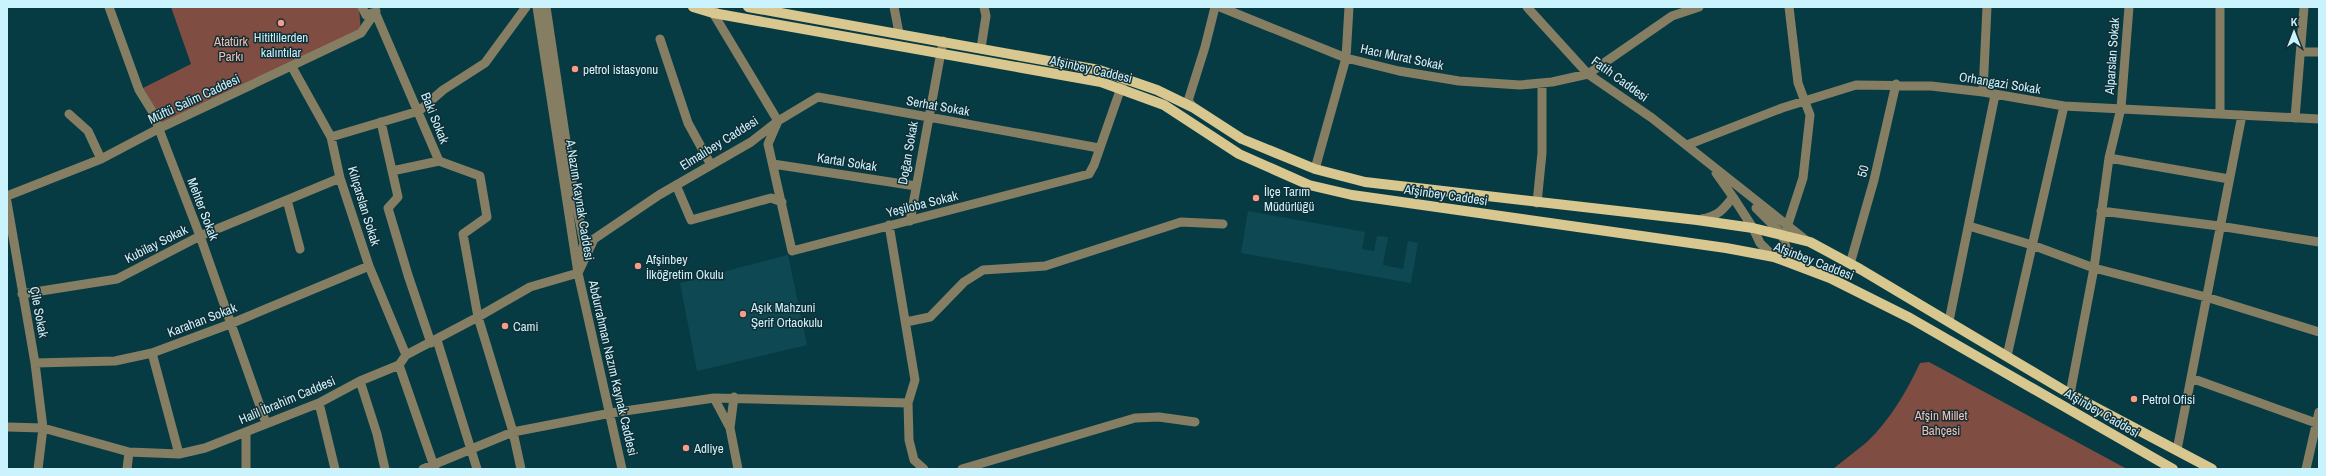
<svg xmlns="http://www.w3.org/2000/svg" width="2326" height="476" font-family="'Archivo Narrow',sans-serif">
  <rect width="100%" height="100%" fill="#073b44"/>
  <path fill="#0e4853" d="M1248,211L1365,232L1362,249L1374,251L1377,236L1388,237L1383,265L1403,269L1408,241L1418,243L1411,283L1241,253Z
    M788,255L807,345L697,371L680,283Z"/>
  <path fill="#7f4d41" d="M171,7H359L361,33L158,129L139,90L191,64Z
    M1929,362L2127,469H1833C1844,460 1856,451 1867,442C1890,420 1907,391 1920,363Z"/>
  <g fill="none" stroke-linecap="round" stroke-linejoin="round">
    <path stroke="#867e63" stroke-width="9" d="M109,7L139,90L152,111L200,236L266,423
      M362,7L366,15L375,12L439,161L480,176L487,217L463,234L478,317L513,432L521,469
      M537,7L578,273L622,469
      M546,7L573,188L584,243L581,257
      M894,7L899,33
      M1220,7L1346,58L1399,71L1459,81L1520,85L1552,82L1588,74L1672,16L1699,7
      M1527,7L1588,74L1652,118L1807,241
      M660,39L688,123L711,165
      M981,48L986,16L984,7
      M2302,52H2319
      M292,67L331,137L340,178L369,266L406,355
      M1983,92L1987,7
      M1194,108L1188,101L1205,47L1215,7
      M2220,113V7
      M69,114L88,131L101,159
      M2295,118L2304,7
      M381,122L398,197L388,208L408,275L431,343
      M331,137L419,111L443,90L485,63L526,7
      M1687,145L1782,108L1856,85L1931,86L1983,92L2064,106L2319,119
      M1099,148L818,97L778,121L768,144L792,251L1089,174L1094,165L1123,82
      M2109,158L2229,179
      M773,164L916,186
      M1315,169L1346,58L1349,7
      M392,171L439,161
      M676,185L691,220L771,198L782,202
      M7,196L101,159L158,129L361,33L376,11
      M1733,197L1753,228L1760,243L1774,257L1788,253L1782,234L1756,208
      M287,200L300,249
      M7,202L35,363L43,428L38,469
      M1537,203L1542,153V83
      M2101,211L2219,226L2319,242
      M1702,219C1718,216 1723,210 1733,197L1716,173
      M910,221L943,41
      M889,225L915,380L908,403L909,440L914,460L924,469
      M1969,226L2032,245L2094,268L2206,297L2319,332
      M1787,227L1803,178L1810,115L1798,83L1789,7
      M1850,264L1874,180L1896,84
      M578,273L594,239L659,195L751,142L778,121L713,13L714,7
      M22,294L117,279L200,236L340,178
      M1949,321L1995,95
      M906,322L930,317L964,282L983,270L1045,266L1181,222L1223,224
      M437,340L477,469
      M152,353L179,454
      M2007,356L2064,106
      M35,363L115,361L152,353L230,324L369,266
      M399,365L435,469
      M2191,378L2316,423
      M360,381L377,434L385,469
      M2070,394L2094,268L2109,158L2121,108L2129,7
      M714,398L730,428L738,469
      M319,403L335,469
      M7,427L43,428L129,452L179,454L205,448L319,403L360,381L399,365L406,355L478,317L530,287L578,273
      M730,428L734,397
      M2177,450L2242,115
      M127,469L129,452
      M246,469V432
      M423,469L513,432L611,413L714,398L908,403
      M962,469L1135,418L1159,417L1195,422
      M2306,469L2319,412"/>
    <path stroke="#d8c78f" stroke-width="10" d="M693,7L713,13L1101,82L1164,105L1239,154L1309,185L1352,195L1726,248L1774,257L1830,278L1910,318L2173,469
      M748,7L1099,70L1157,90L1194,108L1242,139L1315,169L1365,182L1697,220L1753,228L1810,242L1860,269L2070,394L2212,469"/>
  </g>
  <g fill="#f49e8a" stroke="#122e34" stroke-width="1.5">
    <circle cx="281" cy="23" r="4"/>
    <circle cx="575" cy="69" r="4"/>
    <circle cx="1256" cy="198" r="4"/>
    <circle cx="638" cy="266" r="4"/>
    <circle cx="743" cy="314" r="4"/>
    <circle cx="505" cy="326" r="4"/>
    <circle cx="2134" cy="399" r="4"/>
    <circle cx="686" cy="448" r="4"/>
  </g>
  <g text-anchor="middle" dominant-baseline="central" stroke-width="3" stroke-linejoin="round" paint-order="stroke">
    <g font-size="13" fill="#caf3fd" stroke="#122e34" text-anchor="start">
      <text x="281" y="37" text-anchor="middle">Hititlilerden<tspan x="281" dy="15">kalıntılar</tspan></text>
      <text x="583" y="69">petrol istasyonu</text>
      <text x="1264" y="191">İlçe Tarım<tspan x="1264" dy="15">Müdürlüğü</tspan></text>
      <text x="646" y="259">Afşinbey<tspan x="646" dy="15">İlköğretim Okulu</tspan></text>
      <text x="751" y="307">Aşık Mahzuni<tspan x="751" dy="15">Şerif Ortaokulu</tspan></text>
      <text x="513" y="326">Cami</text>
      <text x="2142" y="399">Petrol Ofisi</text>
      <text x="694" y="448">Adliye</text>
    </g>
    <g font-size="13" fill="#f5beb1" stroke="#122e34">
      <text x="231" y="41">Atatürk<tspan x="231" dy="15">Parkı</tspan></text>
      <text x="1941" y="415">Afşin Millet<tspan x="1941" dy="15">Bahçesi</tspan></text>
    </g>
    <g font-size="13" fill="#caf3fd" stroke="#122e34">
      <text transform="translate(2112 56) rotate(-86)">Alparslan Sokak</text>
      <text transform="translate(1402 57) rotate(12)">Hacı Murat Sokak</text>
      <text transform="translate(1091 69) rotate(13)">Afşinbey Caddesi</text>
      <text transform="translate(1620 79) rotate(36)">Fatih Caddesi</text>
      <text transform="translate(2000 83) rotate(9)">Orhangazi Sokak</text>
      <text transform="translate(194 99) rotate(-25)">Müftü Salim Caddesi</text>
      <text transform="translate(938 106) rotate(10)">Serhat Sokak</text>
      <text transform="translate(435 118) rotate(68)">Baki Sokak</text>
      <text transform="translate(719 143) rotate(-32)">Elmalıbey Caddesi</text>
      <text transform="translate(908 153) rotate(-80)">Doğan Sokak</text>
      <text transform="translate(847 162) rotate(9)">Kartal Sokak</text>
      <text transform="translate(1863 171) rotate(-75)">50</text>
      <text transform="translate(1446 195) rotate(8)">Afşinbey Caddesi</text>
      <text transform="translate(580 200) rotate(81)">A.Nazım Kaynak Caddesi</text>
      <text transform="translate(922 204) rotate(-14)">Yeşiloba Sokak</text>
      <text transform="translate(364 206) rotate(73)">Kılıçarslan Sokak</text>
      <text transform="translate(203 209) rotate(69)">Mehter Sokak</text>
      <text transform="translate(156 244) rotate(-27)">Kubilay Sokak</text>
      <text transform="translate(1814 261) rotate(21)">Afşinbey Caddesi</text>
      <text transform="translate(39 312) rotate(79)">Çile Sokak</text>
      <text transform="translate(202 320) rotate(-21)">Karahan Sokak</text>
      <text transform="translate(613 368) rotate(77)">Abdurrahman Nazım Kaynak Caddesi</text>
      <text transform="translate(287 400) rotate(-23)">Halil İbrahim Caddesi</text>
      <text transform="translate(2102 413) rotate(30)">Afşinbey Caddesi</text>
    </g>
  </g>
  <rect width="2326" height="476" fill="none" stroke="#caf3fd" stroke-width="16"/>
  <g transform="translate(2294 32)" stroke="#122e34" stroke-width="3" paint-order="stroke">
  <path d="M0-3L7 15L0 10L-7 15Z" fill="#caf3fd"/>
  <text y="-6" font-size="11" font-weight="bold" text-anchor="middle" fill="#caf3fd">K</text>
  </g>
</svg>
